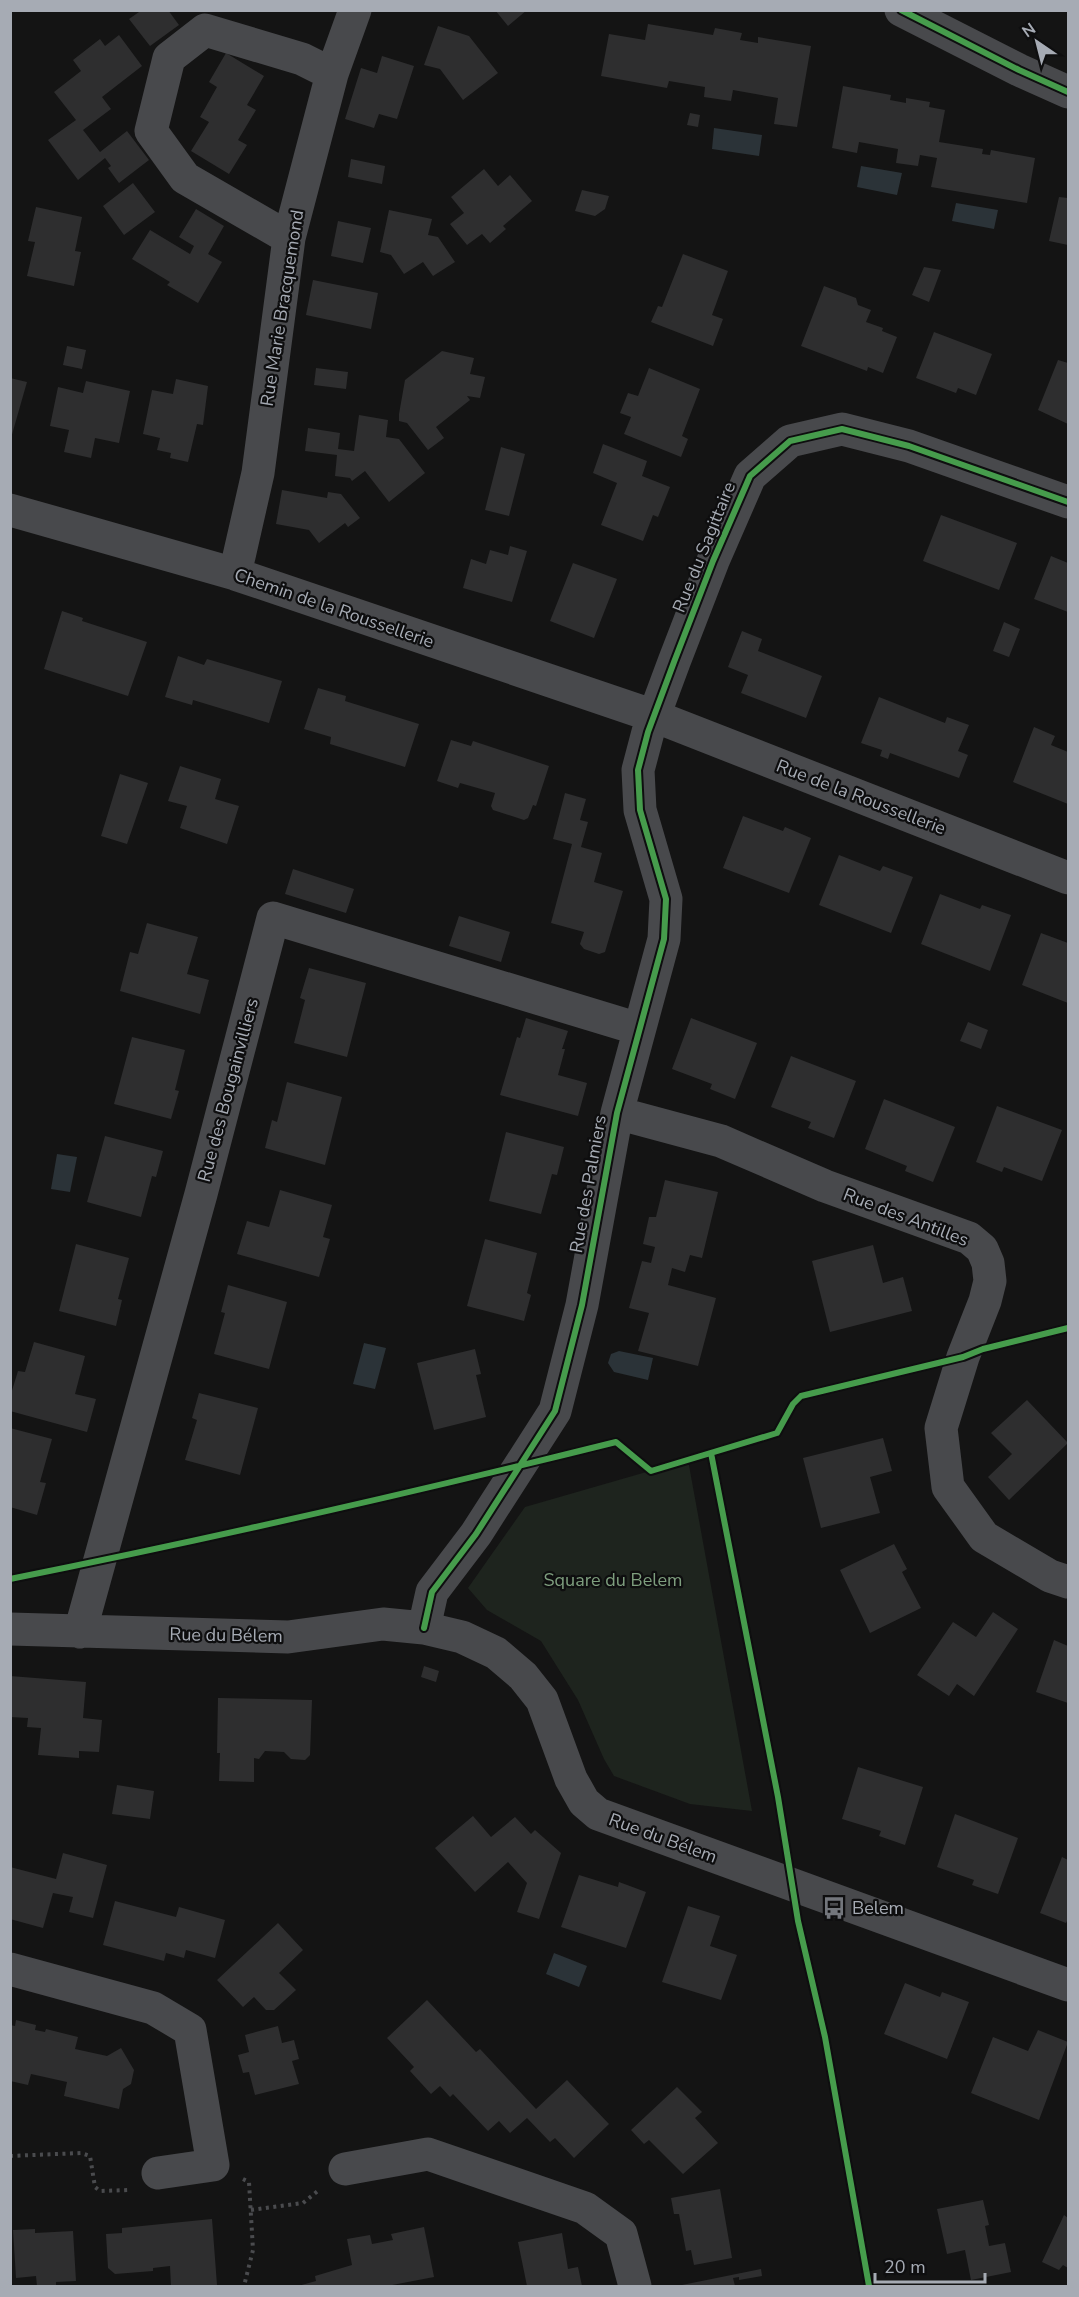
<svg xmlns="http://www.w3.org/2000/svg" width="1079" height="2297" font-family="'Nunito Sans',sans-serif">
  <rect width="100%" height="100%" fill="#141414"/>
  <path fill="#1e241e" d="M688,1460L752,1811L690,1804L614,1776L604,1759L578,1700L541,1641L487,1610L468,1588L525,1507Z"/>
  <path fill="#2b3338" d="M714,128L762,135L759,156L712,149Z
    M861,166L902,173L897,195L857,187Z
    M956,203L998,210L994,229L952,221Z
    M57,1154L77,1157L70,1192L51,1189Z
    M364,1343L386,1348L375,1389L353,1384Z
    M619,1351L653,1358L648,1380L614,1372L608,1363L611,1354Z
    M554,1953L587,1966L579,1987L546,1974Z"/>
  <path fill="#2e2e2f" d="M137,10H168L179,25L150,46L129,19L139,12Z
    M495,10H527L508,26Z
    M648,24L713,35L715,28L742,33L740,40L758,43V37L811,46L797,127L774,124L778,98L733,90L731,101L704,97L705,87L669,81L667,88L601,76L609,34L645,40Z
    M438,26L469,36L498,73L463,100L440,69L424,65Z
    M119,35L142,66L102,97L111,109L83,130L100,152L127,131L149,160L119,183L108,168L111,166L105,158L78,180L48,140L76,120L54,92L81,71L73,60L100,39L105,46Z
    M226,53L264,76L247,105L256,110L238,140L247,145L229,174L191,151L209,122L200,117L217,87L209,82Z
    M382,56L414,66L397,119L379,114L374,128L345,119L361,68L377,73Z
    M843,86L891,95L890,100L906,103V98L930,102L929,107L945,110L939,142L983,149L982,154L990,155L991,150L1035,158L1027,203L931,187L937,158L920,155L918,166L896,163L898,149L859,142L857,153L832,148Z
    M690,113L700,115L698,127L687,125Z
    M351,159L385,166L382,184L348,177Z
    M484,169L498,186L510,175L532,201L503,226L506,229L490,243L482,234L467,245L450,224L464,213L451,197Z
    M133,183L155,212L124,235L103,206Z
    M582,190L609,196L605,209L595,216L575,211Z
    M1059,197L1068,198V245L1049,241Z
    M36,207L82,217L75,251L81,252L74,286L27,276L35,242L28,241Z
    M196,209L224,226L208,254L222,262L198,303L167,285L170,282L132,259L150,230L190,254L194,246L179,237Z
    M389,210L432,219L428,235L438,237L455,262L433,276L423,262L404,274L391,255L380,252Z
    M338,221L371,228L363,263L331,256Z
    M683,254L728,271L712,315L723,319L713,346L651,322L658,306L662,307Z
    M924,267L941,270L929,302L912,295Z
    M313,280L378,293L371,329L306,315Z
    M824,286L856,298L858,305L871,310L866,322L883,328L882,331L897,337L883,373L868,367L867,371L801,346Z
    M934,332L992,354L976,395L958,388L956,393L916,378Z
    M67,346L86,350L82,369L63,365Z
    M442,351L474,358L470,374L485,377L480,398L467,396L470,400L436,427L444,438L428,450L407,423L399,421V414L405,380Z
    M1058,360L1068,363V424L1038,410Z
    M316,368L348,372L346,389L314,385Z
    M649,368L700,389L682,436L688,439L681,457L624,434L631,417L620,413L628,393L638,396Z
    M10,378L27,382L11,438H10Z
    M176,379L208,386L203,425L197,424L188,462L170,458L171,453L157,450L160,438L143,434L152,390L173,394Z
    M86,381L130,391L119,443L95,438L91,458L64,452L69,430L50,426L58,387L83,393Z
    M359,415L388,420L386,437L399,439L425,473L389,502L365,471L352,481L350,478L335,476L337,455L305,451L308,428L340,433L338,449L354,451Z
    M603,444L647,461L642,476L670,487L658,517L653,515L643,541L601,525L617,483L593,473Z
    M501,447L525,454L509,516L485,510Z
    M282,490L327,498L328,492L341,494L360,518L348,527L345,523L319,543L309,530L276,524Z
    M941,515L1017,543L999,590L923,561Z
    M510,546L527,551L512,602L463,588L471,559L486,564L490,550L508,555Z
    M1051,556L1068,563V612L1034,599Z
    M573,563L617,579L594,638L550,621Z
    M62,611L83,618L82,621L147,642L128,696L44,669Z
    M1004,622L1020,629L1009,657L993,651Z
    M742,631L762,639L758,651L822,676L806,718L741,693L748,675L728,667Z
    M178,656L204,665L207,659L282,681L269,723L193,700L192,705L165,697Z
    M318,688L346,696L345,701L419,724L405,767L330,744L331,737L304,729Z
    M879,697L945,723L947,717L969,725L958,751L968,755L959,778L890,753L888,759L880,756L882,750L861,743Z
    M1034,727L1055,736L1051,745L1068,752V804L1013,782Z
    M451,740L471,746L473,741L549,766L536,806L533,805L528,818L524,820L493,810L491,806L495,793L460,783L458,788L437,781Z
    M180,766L221,779L215,799L239,806L227,844L180,828L187,806L168,801Z
    M120,774L148,783L127,844L101,836Z
    M565,793L586,799L580,820L588,822L581,847L602,853L594,882L623,891L605,952L599,954L584,949L580,944L584,932L551,923L572,844L553,839Z
    M743,816L783,831L785,827L811,838L789,893L723,868Z
    M839,855L880,871L883,866L913,877L891,933L819,905Z
    M293,869L354,889L346,913L285,894Z
    M940,894L980,909L982,905L1011,915L990,971L921,944Z
    M459,916L510,932L501,962L449,946Z
    M147,923L198,937L187,974L209,980L200,1014L120,991L130,952L138,954Z
    M1041,933L1068,943V1003L1022,985Z
    M309,968L366,983L347,1057L294,1043L305,1000L300,998Z
    M526,1018L568,1031L562,1049H565L558,1075L587,1083L578,1116L500,1095L517,1037L520,1038Z
    M691,1018L757,1043L735,1099L710,1089L712,1084L672,1069Z
    M968,1022L988,1030L981,1049L960,1041Z
    M132,1037L185,1050L175,1090L179,1091L171,1119L114,1104Z
    M791,1056L856,1081L834,1138L808,1128L811,1122L771,1107Z
    M287,1082L342,1097L325,1165L265,1148L272,1120L277,1122Z
    M884,1099L955,1127L933,1182L905,1171L907,1166L865,1149Z
    M997,1106L1062,1130L1042,1181L1004,1167L1002,1172L976,1162Z
    M506,1132L564,1147L557,1175L552,1174L541,1214L489,1201Z
    M105,1136L163,1151L156,1177L152,1176L141,1217L87,1202Z
    M665,1180L718,1192L702,1258L690,1255L685,1272L672,1268L668,1285L716,1298L698,1366L638,1351L649,1313L629,1308L642,1261L651,1263L655,1247L643,1244L649,1217H656Z
    M280,1190L332,1205L323,1237L330,1239L319,1277L237,1254L247,1221L269,1227Z
    M485,1239L537,1253L527,1293L531,1295L524,1321L467,1306Z
    M76,1244L129,1258L118,1299L122,1300L116,1326L59,1311Z
    M873,1245L883,1283L903,1277L912,1311L830,1332L812,1261Z
    M228,1285L287,1302L269,1369L214,1354L225,1313L221,1312Z
    M34,1342L85,1356L75,1394L96,1399L87,1432L10,1411V1397L18,1371L25,1372Z
    M475,1349L481,1374L476,1375L486,1417L434,1430L417,1363Z
    M199,1393L258,1408L240,1475L185,1460L197,1420L192,1418Z
    M1027,1400L1068,1443L1009,1500L988,1477L1012,1454L991,1433Z
    M10,1428L52,1439L40,1482L46,1483L37,1515L10,1507Z
    M883,1438L892,1471L870,1477L880,1513L821,1528L803,1458Z
    M894,1544L907,1569L902,1572L921,1608L870,1633L840,1570Z
    M993,1612L1018,1629L974,1696L957,1684L949,1696L917,1675L953,1622L976,1637Z
    M1054,1640L1068,1646V1703L1036,1692Z
    M424,1666L439,1671L436,1682L421,1677Z
    M10,1676L86,1682L83,1718L102,1720L99,1752L79,1751V1758L38,1755L41,1728L27,1727L28,1718L10,1717Z
    M218,1698L312,1700L310,1755L305,1760L291,1759L284,1752L265,1751L259,1759L254,1758V1782L219,1781L220,1753H217Z
    M858,1767L923,1787L905,1845L879,1836L881,1831L842,1819Z
    M117,1785L154,1791L150,1819L112,1814Z
    M955,1814L1018,1838L998,1894L972,1885L974,1880L937,1867Z
    M473,1816L491,1837L515,1817L531,1834L535,1830L561,1853L539,1919L517,1912L527,1883L508,1862L475,1892L435,1848Z
    M63,1853L107,1865L93,1918L69,1912L73,1897L53,1893L43,1928L10,1919V1867L56,1879Z
    M1062,1857L1068,1860V1919L1066,1923L1040,1913Z
    M579,1875L618,1887L619,1882L646,1892L626,1948L561,1927Z
    M115,1901L176,1917L179,1907L225,1920L215,1958L186,1950L184,1958L166,1953L164,1961L103,1945Z
    M688,1906L720,1916L710,1946L737,1955L721,2000L662,1982Z
    M278,1923L303,1950L279,1973L296,1990L274,2010H266L254,1997L243,2007L217,1980Z
    M905,1983L940,1997L942,1992L969,2002L947,2059L884,2034Z
    M427,2000L476,2052L480,2049L536,2109L567,2080L609,2124L574,2158L555,2138L550,2142L527,2118L510,2133L499,2121L488,2131L453,2094L450,2097L440,2086L431,2094L410,2071L414,2067L387,2038Z
    M16,2020L36,2025L35,2030L45,2032L46,2029L78,2037L75,2049L107,2056L121,2048L134,2070L131,2084L123,2089L119,2109L64,2096L67,2082L31,2074L28,2085L10,2081V2025L15,2026Z
    M278,2026L282,2043L294,2040L299,2059L292,2061L299,2084L255,2095L249,2072L243,2073L238,2055L249,2052L245,2035Z
    M1038,2030L1068,2042L1039,2120L971,2093L993,2037L1028,2051Z
    M677,2087L702,2112L695,2118L718,2143L683,2174L649,2140L644,2144L631,2130Z
    M720,2189L732,2258L694,2265L691,2250L686,2251L679,2214H674L671,2198Z
    M983,2200L989,2225L985,2226L989,2246L1005,2243L1011,2272L971,2280L965,2250L947,2254L937,2209Z
    M1064,2215L1068,2218V2268L1063,2265L1059,2270L1042,2262Z
    M212,2219L217,2285L171,2286L170,2266L153,2268V2271L115,2274L108,2268L106,2234L122,2233V2228Z
    M424,2227L434,2277L387,2286H298L316,2281L315,2276L352,2265L347,2239L370,2235L372,2244L393,2240L391,2234Z
    M35,2229V2233L73,2231L76,2281L56,2282V2286H37L36,2276L16,2278L13,2230Z
    M562,2233L568,2269L578,2267L582,2286H527L518,2242Z
    M761,2269L762,2276L739,2280V2277L733,2278L735,2286H677Z"/>
  <g fill="none" stroke-linecap="round" stroke-linejoin="round">
    <path stroke="#4a4b4e" stroke-width="4" stroke-dasharray="3 4.5" stroke-linecap="butt" d="M10,2156L81,2153L90,2156L95,2187L100,2191L128,2190
      M243,2179L249,2182L253,2250L244,2286
      M251,2210L303,2203L319,2190"/>
    <path stroke="#48494c" stroke-width="33" d="M901,10L1019,70L1068,92
      M289,238L185,178L151,131L169,58L205,30L302,59L332,74
      M10,510L235,574L654,716L1068,878
      M235,574L258,473L289,238L332,74L355,10
      M617,1113L721,1141L825,1186L969,1238L982,1249L988,1263L990,1281L985,1301L963,1357L941,1428L948,1487L984,1537L1050,1576L1068,1582
      M424,1628L432,1592L476,1534L555,1411L582,1305L617,1113L664,939L666,899L640,810L638,770L648,732L674,662L713,561L750,476L790,441L842,429L909,446L1068,502
      M10,1629L288,1637L383,1624L424,1628L462,1637L496,1653L523,1676L542,1700L571,1779L584,1802L598,1814L1068,1985
      M80,1632L201,1194L273,918L639,1029
      M10,1969L153,2008L190,2030L213,2165L158,2173
      M345,2169L428,2154L585,2208L621,2234L635,2286"/>
    <g stroke="#0e0e0f" stroke-width="10">
      <path id="cycleway" d="M901,10L1019,70L1068,92
        M711,1453L778,1797L798,1921L825,2037L869,2286
        M10,1579C214,1538 415,1492 616,1442L651,1471L777,1433L793,1404L801,1396L963,1357L983,1349L1068,1328
        M424,1628L432,1592L476,1534L555,1411L582,1305L617,1113L664,939L666,899L640,810L638,770L648,732L674,662L713,561L750,476L790,441L842,429L909,446L1068,502"/>
    </g>
    <use href="#cycleway" stroke="#469c4c" stroke-width="6"/>
  </g>
  <defs>
    <g id="bus-bare" transform="scale(1.8)"><path d="M-5-6H5V4H4V6H2V4H-2V6H-4V4H-5ZM-3.5-4V0h7V-4ZM-3.5 1.2v1.5H-2V1.2ZM2 1.2v1.5H3.5V1.2Z" fill="#73767c" stroke="#0e0e0f" stroke-width="2.5" paint-order="stroke"/></g>
  </defs>
  <g fill-rule="evenodd">
    <use href="#bus-bare" x="834" y="1908"/>
  </g>
  <g text-anchor="middle" dominant-baseline="central" stroke-width="4.5" stroke-linejoin="round" paint-order="stroke">
    <g font-size="18" fill="#a6abb4" stroke="#0e0e0f">
      <text transform="translate(282 308) rotate(-81)">Rue Marie Bracquemond</text>
      <text transform="translate(704 547) rotate(-68)">Rue du Sagittaire</text>
      <text transform="translate(334 608) rotate(19)">Chemin de la Roussellerie</text>
      <text transform="translate(861 797) rotate(21)">Rue de la Roussellerie</text>
      <text transform="translate(228 1090) rotate(-75)">Rue des Bougainvilliers</text>
      <text transform="translate(588 1184) rotate(-80)">Rue des Palmiers</text>
      <text transform="translate(906 1217) rotate(21)">Rue des Antilles</text>
      <text transform="translate(226 1635) rotate(1)">Rue du Bélem</text>
      <text transform="translate(663 1838) rotate(20)">Rue du Bélem</text>
    </g>
    <g font-size="18" fill="#7e9e7e" stroke="#0e0e0f">
      <text x="613" y="1580">Square du Belem</text>
    </g>
    <g font-size="18" fill="#a6abb4" stroke="#0e0e0f" text-anchor="start">
      <text x="852" y="1908">Belem</text>
    </g>
  </g>
  <rect width="1079" height="2297" fill="none" stroke="#a6abb4" stroke-width="24"/>
  <g transform="translate(1037 42) rotate(325)" stroke="#0e0e0f" stroke-width="4.5" paint-order="stroke">
  <path d="M0-4.5L10 22L0 15L-10 22Z" fill="#a6abb4"/>
  <text y="-9" font-size="16" font-weight="bold" text-anchor="middle" fill="#a6abb4">N</text>
  </g>
  <path d="M875 2273v9h110v-9" fill="none" stroke="#a6abb4" stroke-width="3"/>
  <text x="884" y="2273" font-size="18" fill="#a6abb4" stroke="#0e0e0f" stroke-width="4.5" paint-order="stroke">20 m</text>
</svg>
